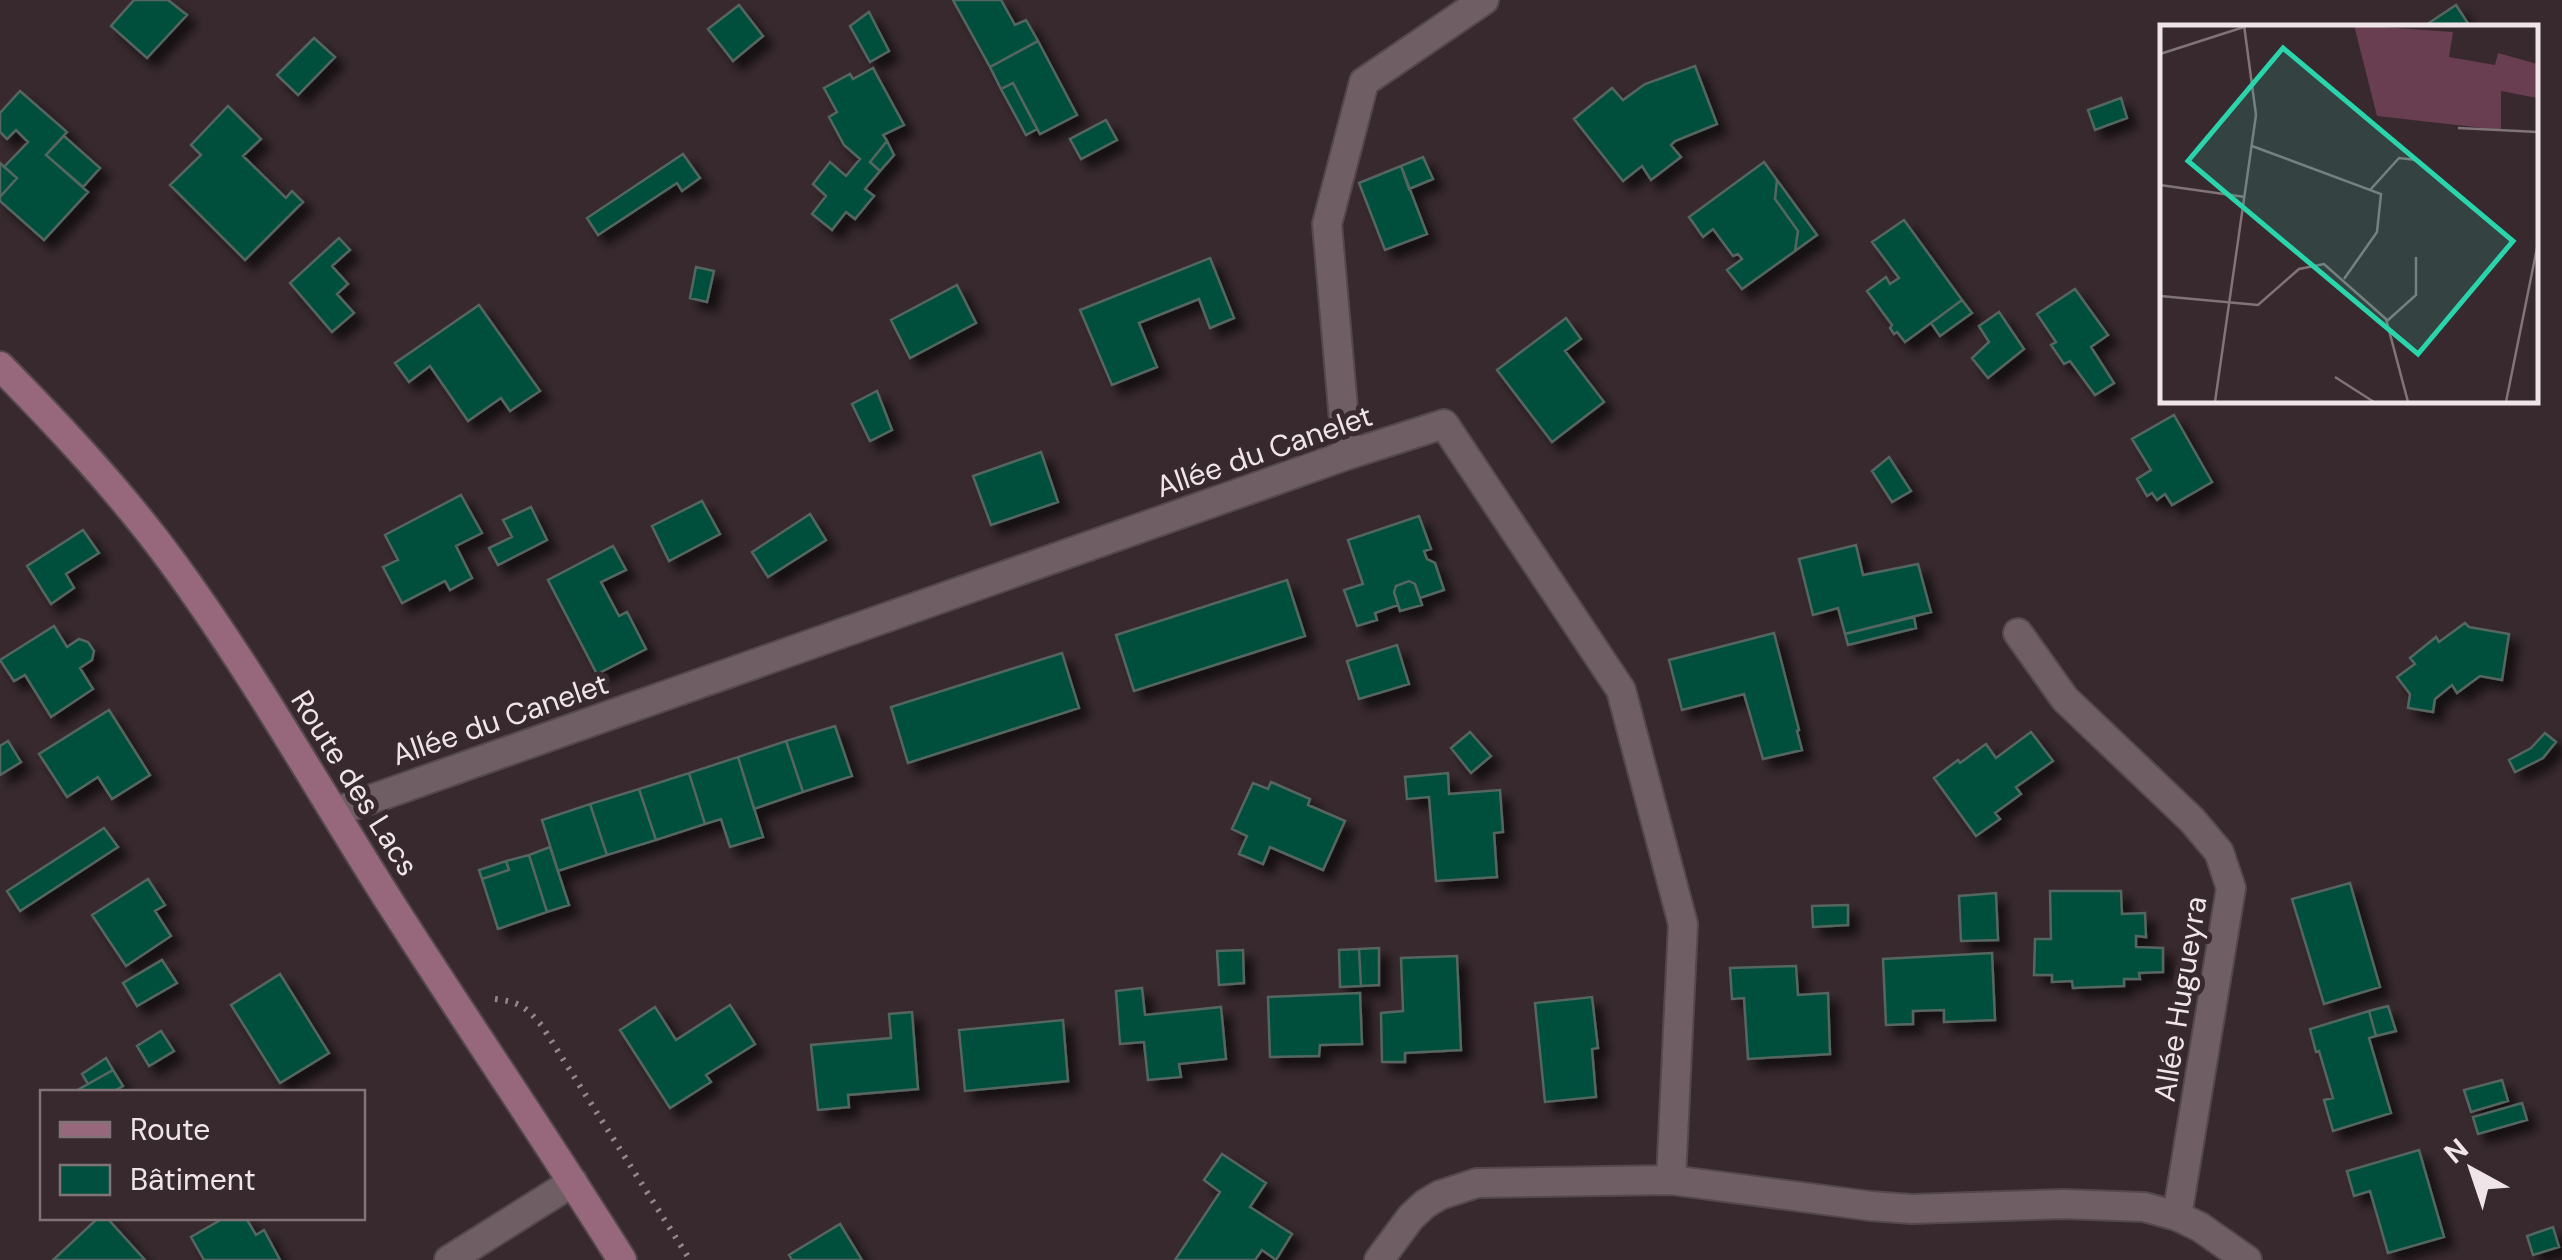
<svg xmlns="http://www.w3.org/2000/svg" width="2562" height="1260" font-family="'DM Sans',sans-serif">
  <defs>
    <filter id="shadow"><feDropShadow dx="9" dy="9" stdDeviation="5" flood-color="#0009"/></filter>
  </defs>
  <rect width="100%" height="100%" fill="#37292e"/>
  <path fill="#014f3e" stroke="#556660" stroke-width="2.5" filter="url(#shadow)" d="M134,0H168L187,15L147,58L111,26Z
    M953,0H1001L1015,25L1026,20L1038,41L990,67Z
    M739,5L763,36L733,61L708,29Z
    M2456,5L2471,28H2424L2423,27Z
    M869,12L889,51L870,62L850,26Z
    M314,38L335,57L298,95L277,75Z
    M1038,41L1077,115L1040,134L1013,83L1001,89L990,67Z
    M1695,66L1717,124L1675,141L1671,145L1681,157L1651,180L1642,166L1623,181L1574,119L1612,88L1623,100L1645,84Z
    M873,68L904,125L883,135L887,141L870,162L880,171L865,189L874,196L855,219L846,212L832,230L812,214L826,196L813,184L830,162L846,176L860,159L844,145L829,117L837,112L824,88L850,74L853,79Z
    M1013,83L1037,129L1026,135L1001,89Z
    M20,91L67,132L46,155L88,192L44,240L0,201V197L17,178L4,167L28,142L16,130L7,139L0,132V113Z
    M2121,98L2127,118L2095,130L2088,110Z
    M228,106L261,139L243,156L286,198L292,191L303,202L245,260L170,185L201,155L191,145Z
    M1106,120L1117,140L1081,159L1070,139Z
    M64,136L100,168L83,187L46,155Z
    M887,141L894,155L880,171L870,162Z
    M683,154L700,178L682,191L677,183L598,235L587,218Z
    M1423,157L1433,179L1409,189L1401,166Z
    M1764,162L1777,180L1775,199L1798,231L1795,251L1742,289L1727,270L1742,259L1738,254L1733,256L1713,229L1703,237L1689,217Z
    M0,163L17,178L0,197Z
    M1401,166L1427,234L1385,250L1359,183Z
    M1777,180L1817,235L1795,251L1798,231L1775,199Z
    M1904,220L1962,300L1905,342L1897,332L1894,334L1890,328L1892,325L1867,291L1886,277L1890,284L1899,278L1872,242Z
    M339,238L350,250L332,266L348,284L337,294L354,313L332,332L290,283Z
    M1210,258L1234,318L1210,328L1199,299L1139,323L1157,367L1112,385L1080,310Z
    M696,267L714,271L707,302L690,298Z
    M957,285L976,323L910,358L891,320Z
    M2075,289L2108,335L2091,347L2114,383L2095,395L2070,361L2064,364L2051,345L2056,342L2037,314Z
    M1962,300L1972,313L1940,336L1931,323Z
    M479,305L540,391L510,411L501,398L468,421L430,366L409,382L395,363Z
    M1999,312L2024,349L1988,378L1972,358L1989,342L1979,326Z
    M1566,318L1581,339L1565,351L1604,402L1552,442L1497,370Z
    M877,391L892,430L870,441L852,404Z
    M2174,415L2212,482L2172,505L2165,494L2157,500L2152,493L2147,496L2137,479L2151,470L2132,439Z
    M1041,452L1058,502L991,525L973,476Z
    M1889,457L1911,491L1892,502L1872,471Z
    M461,495L482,533L456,546L472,578L450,590L445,581L402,603L383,567L398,560L385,535Z
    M702,501L720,534L669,561L652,526Z
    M531,507L547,540L498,565L489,548L512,537L503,520Z
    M810,514L826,540L768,577L752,552Z
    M1419,516L1431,549L1424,551L1427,559L1435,563L1444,590L1420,598L1415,584L1409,581L1396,586L1394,592L1398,605L1375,613L1377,620L1357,626L1344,590L1363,584L1348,540Z
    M83,530L99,553L66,574L74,588L51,604L27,566Z
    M1856,545L1863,575L1918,564L1931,612L1845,634L1838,608L1813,615L1799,559Z
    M613,546L626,570L601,582L619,616L627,612L646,649L597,674L548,580Z
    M1287,580L1305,636L1134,691L1116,635Z
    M1409,581L1415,584L1422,605L1400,611L1394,592L1396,586Z
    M1914,617L1916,628L1848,645L1845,634Z
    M2465,623L2469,627L2509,634L2502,680L2480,676L2457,693L2452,685L2435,699L2433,712L2408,708L2410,694L2397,677L2415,664L2410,658L2436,637L2439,642Z
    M54,626L67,647L79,639L88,642L94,651L92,660L80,668L93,689L51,717L25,675L14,681L0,660Z
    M1774,633L1799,730L1797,731L1802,750L1763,759L1744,694L1682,710L1669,660Z
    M1397,645L1409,684L1359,699L1347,661Z
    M1062,653L1079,708L908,763L891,707Z
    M109,710L150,775L112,799L98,777L67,797L39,754Z
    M835,726L852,776L803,792L786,741Z
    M1470,732L1491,756L1471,773L1451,748Z
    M2031,732L2053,761L2016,787L2021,794L1995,813L2000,819L1976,836L1934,778L1958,760L1960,763L1986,744L1996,758Z
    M2545,733L2556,742L2543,758L2515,772L2509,760L2531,748Z
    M8,741L21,762L0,775V746Z
    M786,741L803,792L754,809L738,757Z
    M738,757L763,837L730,847L721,819L705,824L689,773Z
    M689,773L705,824L656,840L639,789Z
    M1448,773L1449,794L1500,790L1503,832L1494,833L1497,877L1436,881L1429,797L1407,799L1405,777Z
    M1271,782L1310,799L1308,805L1345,821L1323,870L1270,847L1263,864L1239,854L1247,836L1232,829L1253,783L1268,789Z
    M639,789L656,840L607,855L590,804Z
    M590,804L607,855L558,871L542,820Z
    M104,828L118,847L20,911L7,891Z
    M550,847L569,905L547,912L529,855Z
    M529,855L547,912L498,929L482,879L509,870L506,861Z
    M506,861L509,870L482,879L479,870Z
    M148,879L165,905L155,911L171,936L126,966L92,915Z
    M2350,883L2380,987L2324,1004L2292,899Z
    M2050,891H2121L2122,914L2145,913L2146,937L2136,936V947L2163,948V972L2139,973L2140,979H2124V986L2073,988L2072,981L2052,982V975H2034L2035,939H2051Z
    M1996,893L1998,940L1961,941L1959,896Z
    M1848,905V925L1813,927L1812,906Z
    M1379,948V985L1361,986L1359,949Z
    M1359,949L1361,986L1340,987L1339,950Z
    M1243,950L1244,983L1219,985L1217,951Z
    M1992,953L1995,1020L1944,1022V1010L1913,1011V1024L1886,1025L1883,959Z
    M1457,956L1461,1050L1405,1053V1062H1382L1381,1013L1403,1011L1401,958Z
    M162,960L177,983L137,1006L123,983Z
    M1796,966L1798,995L1828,993L1830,1054L1748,1059L1744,998L1732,999L1730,968Z
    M280,974L329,1053L280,1083L231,1005Z
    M1142,988L1145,1015L1221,1007L1226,1059L1179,1064L1181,1077L1148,1080L1144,1042L1120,1044L1116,991Z
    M1360,993L1362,1044L1320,1045L1319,1056L1270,1057L1268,997Z
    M1592,997L1598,1048L1592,1049L1596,1097L1545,1102L1535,1003Z
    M730,1005L755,1044L706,1075L711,1082L670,1108L620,1030L655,1007L676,1040Z
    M2388,1006L2396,1031L2376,1036L2369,1011Z
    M2369,1011L2376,1036L2369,1038L2391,1113L2333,1131L2324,1100L2333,1098L2319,1051L2316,1052L2310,1029Z
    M912,1012L918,1089L848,1095L849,1107L818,1110L811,1045L891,1038L889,1014Z
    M1063,1020L1068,1081L965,1091L959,1030Z
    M161,1031L174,1051L149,1066L137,1046Z
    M106,1058L113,1070L88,1084L82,1074Z
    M113,1070L123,1086L112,1092H74Z
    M2502,1080L2508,1101L2471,1112L2464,1090Z
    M2522,1103L2527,1120L2478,1134L2473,1117Z
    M2419,1150L2444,1237L2388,1253L2370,1191L2354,1196L2347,1171Z
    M1222,1154L1266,1183L1250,1207L1292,1234L1276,1260L1262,1250L1255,1260H1175L1220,1192L1204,1180Z
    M98,1218H107L145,1260H53Z
    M224,1218H246L256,1235L264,1230L280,1260H204L191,1237Z
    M840,1224L862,1260H792L789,1255Z
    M2553,1227L2559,1247L2533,1255L2527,1236Z"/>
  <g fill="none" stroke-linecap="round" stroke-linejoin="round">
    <g stroke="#54484d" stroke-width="32">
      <path id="minor" d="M1347,455L1327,224L1364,82L1484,0
        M2018,633L2065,699L2192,820L2219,852L2231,888L2177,1216
        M335,812L1347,455L1444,424L1621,690L1683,924L1671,1180
        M449,1260L573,1182
        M1379,1260L1411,1217L1425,1204L1440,1195L1477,1183L1671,1180L1870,1206L1912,1209L2063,1204L2144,1207L2177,1216L2200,1227L2247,1260"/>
    </g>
    <g stroke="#54484d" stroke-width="32">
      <path id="secondary" d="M0,366C60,427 119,490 170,559C251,669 318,789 391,904C467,1023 547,1140 622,1260"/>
    </g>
    <path stroke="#93878b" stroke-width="6" stroke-dasharray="2.5 8" stroke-linecap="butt" d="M495,999C520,1002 526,1007 542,1026L690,1260"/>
    <use href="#minor" stroke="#6f5e64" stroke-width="28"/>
    <use href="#secondary" stroke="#97677c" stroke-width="28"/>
  </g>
  <g text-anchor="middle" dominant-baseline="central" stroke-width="10" stroke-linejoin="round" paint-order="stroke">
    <g font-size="30" fill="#efe5e9" stroke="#37292e">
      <text transform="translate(1264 451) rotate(-19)">Allée du Canelet</text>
      <text transform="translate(500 719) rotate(-19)">Allée du Canelet</text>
      <text transform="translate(355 783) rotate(58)">Route des Lacs</text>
      <text transform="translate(2180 999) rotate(-81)">Allée Hugueyra</text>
    </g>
  </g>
  <g transform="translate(2160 25)">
    <rect width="378" height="378" fill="#37292e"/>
    <path d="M194,0L293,7L289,32L335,40L338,28L377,39V73L341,66V105L217,91Z" fill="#693e50"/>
    <path fill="none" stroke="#817479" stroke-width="2.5" d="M0,29L84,2M298,103L378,107M92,121L221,169L217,207L184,254M0,160L85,172M210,165L239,133L257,135M0,271L98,280L139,244L164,239L226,294L248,377M227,296L256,270V232M175,352L214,377M55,377L96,90L84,0M346,377L378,218"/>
    <path fill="#2ad5ac" fill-opacity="0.15" stroke="#2ad5ac" stroke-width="5" d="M123,23L353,216L258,329L28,136Z"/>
    <rect width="378" height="378" fill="none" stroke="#efe5e9" stroke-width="5"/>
  </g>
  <rect x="40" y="1090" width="325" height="130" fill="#37292e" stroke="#817479" stroke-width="2.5"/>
  <rect x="60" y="1122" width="50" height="15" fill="#97677c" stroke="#817479" stroke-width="2.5"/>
  <text x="130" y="1140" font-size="30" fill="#efe5e9">Route</text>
  <rect x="60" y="1165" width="50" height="30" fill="#014f3e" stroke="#817479" stroke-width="2.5"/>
  <text x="130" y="1190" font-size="30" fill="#efe5e9">Bâtiment</text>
  <g transform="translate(2472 1170) rotate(320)" stroke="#37292e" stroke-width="8" paint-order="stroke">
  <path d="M0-8L18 38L0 25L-18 38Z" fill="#efe5e9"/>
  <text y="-15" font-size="28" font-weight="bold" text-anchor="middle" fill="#efe5e9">N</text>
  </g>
</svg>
